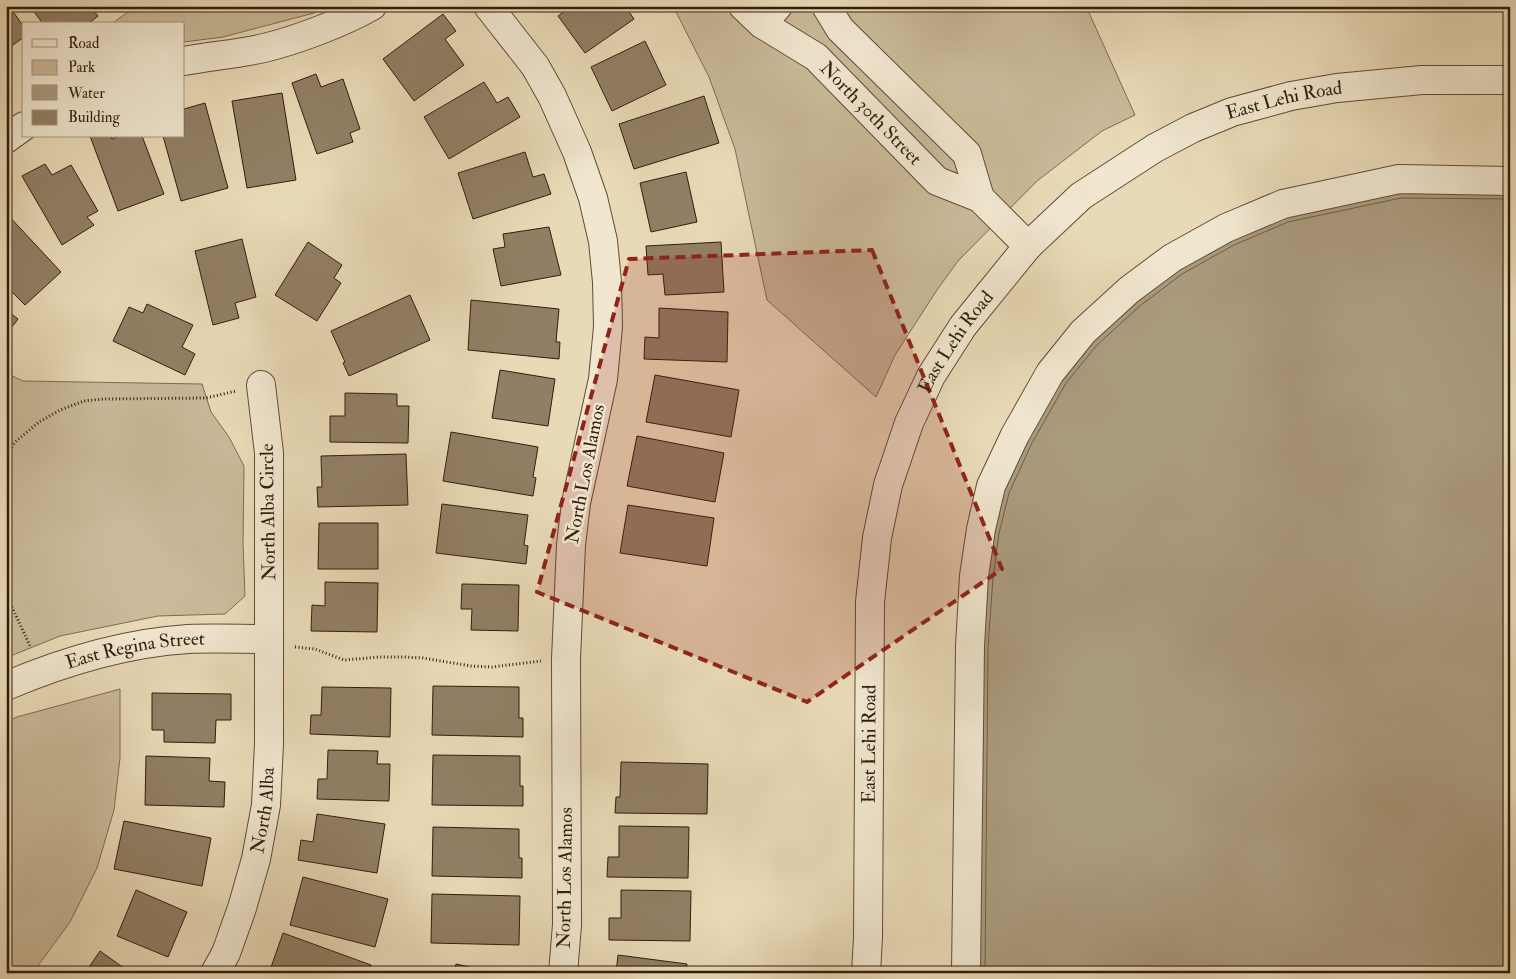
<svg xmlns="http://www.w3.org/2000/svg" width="1516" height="979" font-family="'IM FELL Double Pica',serif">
  <rect width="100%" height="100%" fill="#e9dab7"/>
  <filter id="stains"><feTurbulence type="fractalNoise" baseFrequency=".004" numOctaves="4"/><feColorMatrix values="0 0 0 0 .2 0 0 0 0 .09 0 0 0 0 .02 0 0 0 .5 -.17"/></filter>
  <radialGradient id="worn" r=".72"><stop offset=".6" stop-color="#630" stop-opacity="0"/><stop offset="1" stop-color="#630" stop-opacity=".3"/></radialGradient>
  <path fill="#caba9a" stroke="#7e6c54" d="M137,6H329L314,13L223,37L184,42V24H111Z
    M673,6H1086L1135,115L1102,131L1037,181L958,261L937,290L895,355L876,397L767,300L735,149L709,77Z
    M6,373L23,381L202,384L211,412L229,437L244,466L243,544L245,596L225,614L158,616L60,636L8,657L6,653Z
    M120,689V758L114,810L97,868L70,922L34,971L31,973H6V722L17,717Z"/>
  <path fill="#aa9a7d" stroke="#7a6850" d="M1510,181V973H966L970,646L1015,435L1129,290L1283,204Z"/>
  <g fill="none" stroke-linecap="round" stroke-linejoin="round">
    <path stroke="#6e5c45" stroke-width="1" d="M985,973L988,647L993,578L999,533L1009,493L1032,443L1066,383L1097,345L1141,305L1182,274L1234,245L1288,222L1401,198L1510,199"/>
  </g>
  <path fill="#917f65" stroke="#311d0d" d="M6,6H9L24,27V37L6,50Z
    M30,6H90L98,16L88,24H43Z
    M572,6H625L634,19L585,53L558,16Z
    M443,14L456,31L445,39L464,65L414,101L383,59Z
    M645,41L666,85L612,111L591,67Z
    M316,74L321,87L343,79L360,129L350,133L353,142L317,154L292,83Z
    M484,82L497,103L508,97L520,117L449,159L424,117Z
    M282,93L296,180L247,188L232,101Z
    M704,96L719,143L634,169L619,124Z
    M205,103L228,188L181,201L163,136H184V109Z
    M90,136H111L112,139L118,136H142L164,194L118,211Z
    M525,152L533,177L544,174L551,194L473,219L458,173Z
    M45,164L52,175L71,165L98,211L87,217L94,225L62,245L22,176Z
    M686,172L697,222L651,232L640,183Z
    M6,213L61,272L25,305L6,286Z
    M549,227L561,275L501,286L493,249L505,247L503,234Z
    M242,239L256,297L235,303L239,318L213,325L195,251Z
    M308,242L342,265L334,278L341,283L317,321L275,295Z
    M721,242L724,292L665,295L663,274L648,275L646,246Z
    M410,295L430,340L349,376L343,363L345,362L331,331Z
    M471,300L559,309L556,342H560L559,359L468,350Z
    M147,304L193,325L182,347L195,354L185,375L113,341L129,307L143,313Z
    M659,308L728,312L727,362L644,359L645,337L659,338Z
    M6,310L18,319L6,335Z
    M500,370L555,379L548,426L492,418Z
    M655,375L739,390L731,437L646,422Z
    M345,393L397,394V406H409L408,443L330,442V416H345Z
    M451,432L538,447L533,477L536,478L533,496L443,481Z
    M637,436L724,453L715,502L627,486Z
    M406,454L408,505L318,507L317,487H322L321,456Z
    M442,504L528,515L524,545L528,546L526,564L436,553Z
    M628,505L714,518L707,566L620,553Z
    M319,523H378V569H318Z
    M325,582L378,583L377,632L311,631L312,605L325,606Z
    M462,584L519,585L518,631L471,630L472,609H461Z
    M433,686L519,687V718H523V737L432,735Z
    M322,687L391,688L390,737L310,734L311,715H321Z
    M152,693L231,694V720H216L215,743L164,742V730H152Z
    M328,750L378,751L377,764H390L389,801L317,799L318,779H327Z
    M433,755L520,756V786H523V806L432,805Z
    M146,756L210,758L209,781L225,782L224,807L145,805Z
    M621,762L708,764L707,814L615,813L616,797H620Z
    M317,814L385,824L377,873L298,860L301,840L313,842Z
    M124,821L211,838L202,886L114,869Z
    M619,826L689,827L688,878L607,877L608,857H619Z
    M433,827L519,829V858H522V878L432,876Z
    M303,877L388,899L375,947L290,925Z
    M136,890L187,912L168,957L117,936Z
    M621,890L691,891L690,941L609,940V918H621Z
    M432,894L520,896L519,945L431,943Z
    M283,933L371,965L369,973H269Z
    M100,951L131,973H85Z
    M618,955L687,964L686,973H616Z
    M456,964L498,973H454Z"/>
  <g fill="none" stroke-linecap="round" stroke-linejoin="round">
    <g stroke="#5f4c38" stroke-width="30">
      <g id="minor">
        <path d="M488,6L535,66L552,96L577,152L593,198L603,241L607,282L608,327L603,379L576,503L571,545L566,659L567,925L563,973"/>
        <path id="s1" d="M743,6L762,24L816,57L937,181L980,198L1028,246"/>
        <path d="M826,6L840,29L967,154L980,198"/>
        <path d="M762,24L778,6"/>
        <path d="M184,61C210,56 238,54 264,48C297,40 342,23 372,6"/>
        <path d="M6,139L24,126"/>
        <path id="s2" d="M6,686C65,661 125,643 188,639C215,638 242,639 269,639"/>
        <path id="s3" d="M215,973L226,953L242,908L256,859L266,805L269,744V453L261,385"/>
        <path id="s4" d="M866,973L868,937L870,602L877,538L888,485L909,423L931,376L963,326L1028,246L1081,196L1155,148L1193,128L1232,112L1291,96L1337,88L1422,80H1510"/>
        <path d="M966,973L970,646L974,576L981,529L991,486L1015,435L1050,373L1083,332L1129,290L1172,258L1226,228L1283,204L1399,179L1510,181"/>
      </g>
    </g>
    <path stroke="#311d0d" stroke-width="3" stroke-dasharray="1 2.5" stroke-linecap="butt" d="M6,456L15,442L39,422L60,410L84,401L103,399L206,398L236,391
      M6,594L31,648
      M295,647L315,649L344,660L380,657H404L423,658L471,666L492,667L541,661"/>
    <use href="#minor" stroke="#f1e7d0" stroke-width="28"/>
  </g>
  <path fill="#8f2418" fill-opacity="0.2" stroke="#8f2418" stroke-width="4" stroke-dasharray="10 6" stroke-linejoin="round" d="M872,250L1002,569L807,702L537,592L629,259Z"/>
  <g text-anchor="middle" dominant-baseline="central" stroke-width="5" stroke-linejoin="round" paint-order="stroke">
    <g font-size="19" fill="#311d0d" stroke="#f1e7d0">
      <text stroke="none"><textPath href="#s4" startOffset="1069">East Lehi Road</textPath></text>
      <text stroke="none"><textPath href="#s1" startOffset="168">North 30th Street</textPath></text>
      <text stroke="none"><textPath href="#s4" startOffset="649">East Lehi Road</textPath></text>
      <text transform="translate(585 474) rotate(-79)">North Los Alamos</text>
      <text transform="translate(268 512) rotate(-91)">North Alba Circle</text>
      <text stroke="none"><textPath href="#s2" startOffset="135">East Regina Street</textPath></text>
      <text stroke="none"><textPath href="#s4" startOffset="229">East Lehi Road</textPath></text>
      <text stroke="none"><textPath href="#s3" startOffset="171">North Alba</textPath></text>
      <text transform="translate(565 878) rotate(-89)">North Los Alamos</text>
    </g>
  </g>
  <rect width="1516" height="979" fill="none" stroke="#e9dab7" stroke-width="25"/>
  <rect x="8" y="8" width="1501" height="964" fill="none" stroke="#311d0d" stroke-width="2.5"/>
  <rect x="12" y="12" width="1491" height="954" fill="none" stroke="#311d0d"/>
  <rect x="22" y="22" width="162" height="115" fill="#f1e7d0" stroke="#a49682"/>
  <rect x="32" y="39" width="25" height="8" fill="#f1e7d0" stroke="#a49682"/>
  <text x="68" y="48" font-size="15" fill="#311d0d">Road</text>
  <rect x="32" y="60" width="25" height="15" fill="#caba9a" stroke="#a49682"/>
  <text x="68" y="72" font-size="15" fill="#311d0d">Park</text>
  <rect x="32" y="85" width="25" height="15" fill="#aa9a7d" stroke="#a49682"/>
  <text x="68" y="98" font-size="15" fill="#311d0d">Water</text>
  <rect x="32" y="110" width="25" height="15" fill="#917f65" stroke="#a49682"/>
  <text x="68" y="122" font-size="15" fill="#311d0d">Building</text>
  <rect width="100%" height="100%" filter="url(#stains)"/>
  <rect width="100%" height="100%" fill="url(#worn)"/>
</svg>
